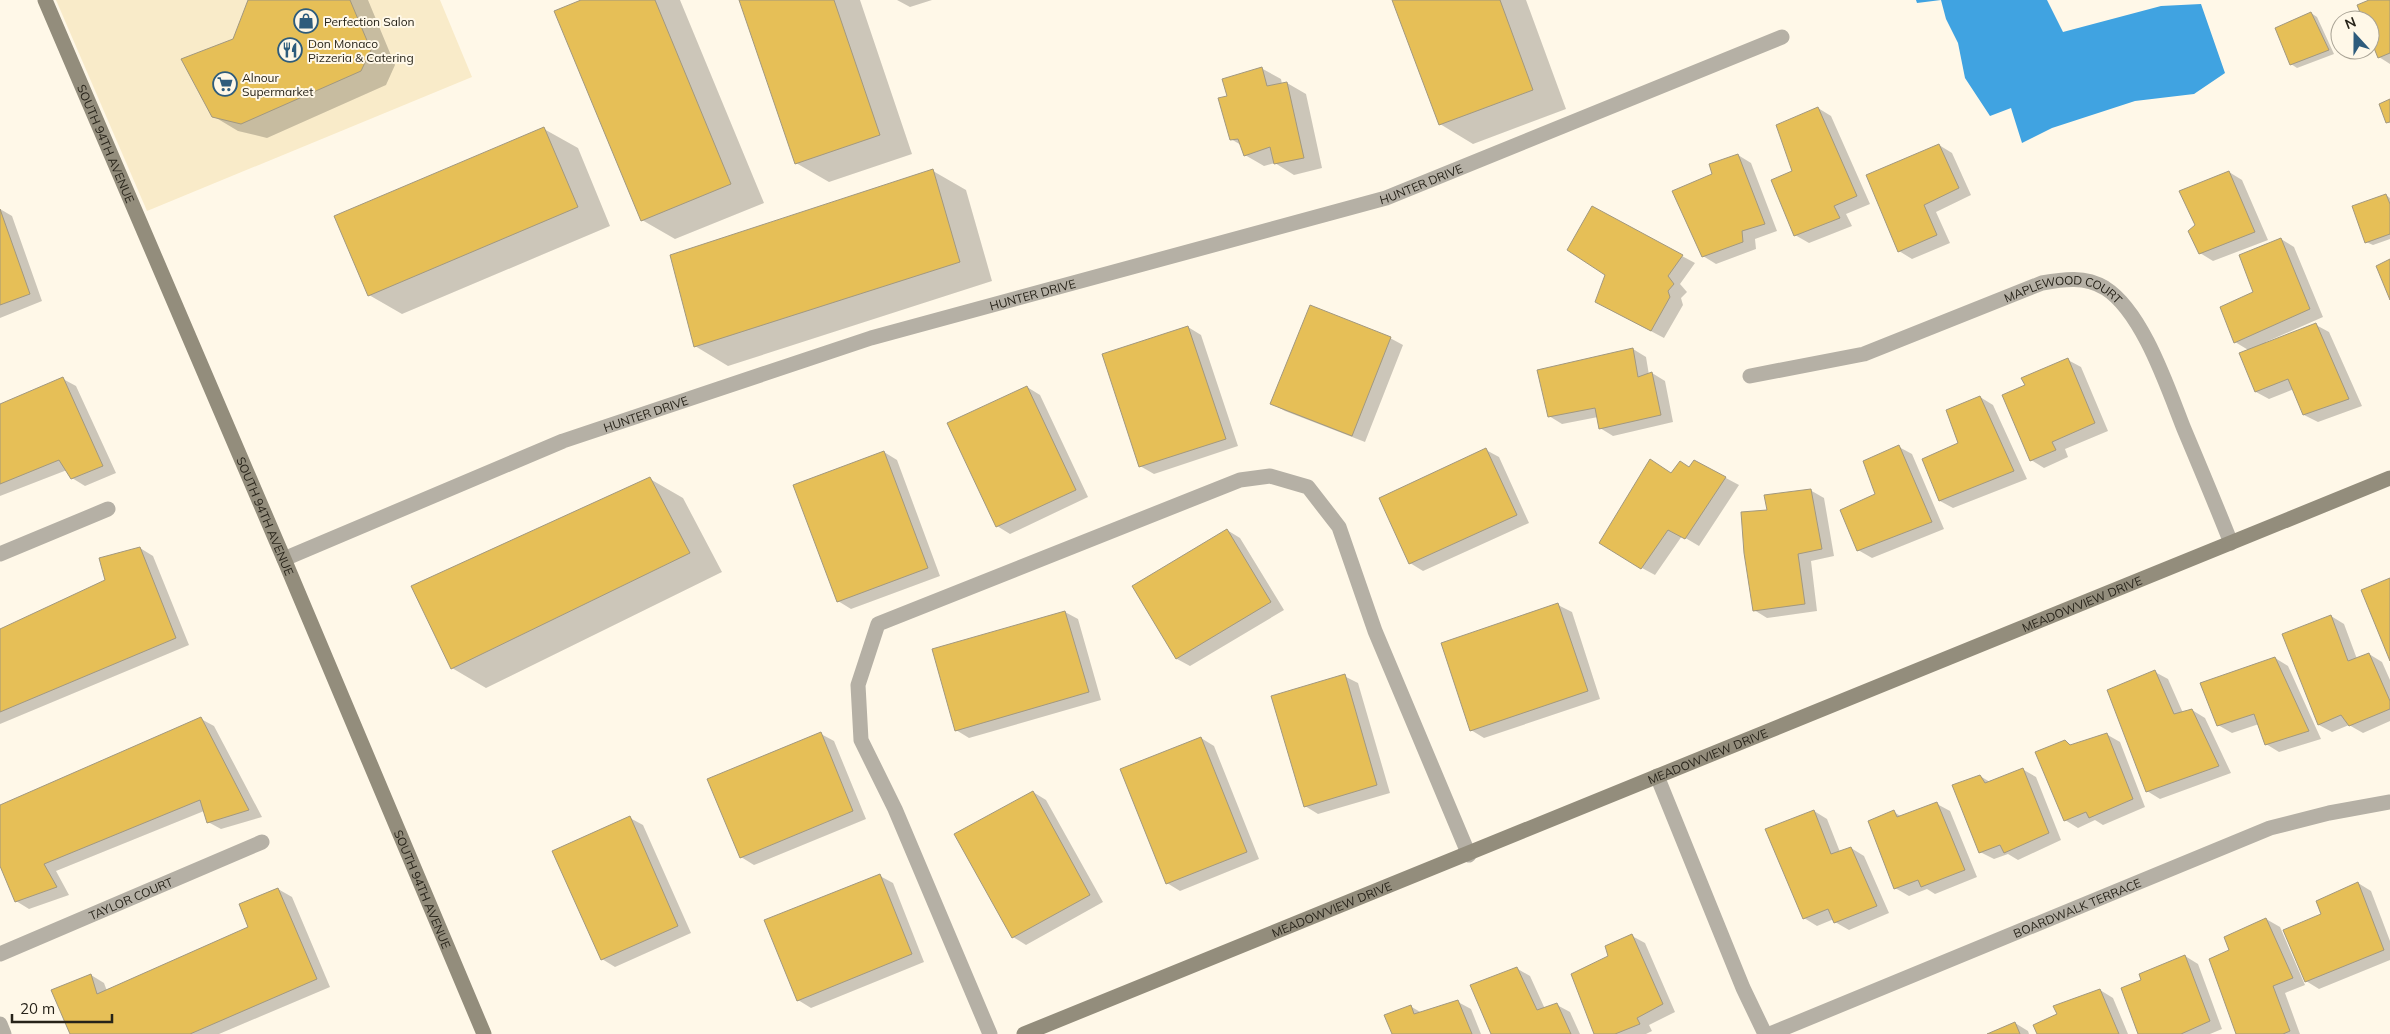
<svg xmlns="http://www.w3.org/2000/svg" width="2390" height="1034" font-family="Mulish,sans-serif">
  <rect width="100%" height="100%" fill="#fff8e8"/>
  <path fill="#f9ebc9" d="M56,0H440L472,77L147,211Z"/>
  <path fill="#40a3e1" d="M1916,0H2047L2063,32L2161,6L2201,4L2225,73L2194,94L2135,101L2052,128L2022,143L2011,108L1990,116L1965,78L1958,43L1946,19L1941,0L1917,3Z"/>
  <path fill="#0003" d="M250,0H368L395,65L386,85L267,138L238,131L213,116L234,40Z
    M584,0H680L764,203L675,239L642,220Z
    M740,0H860L912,154L829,182L796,163Z
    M897,0H932L910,7Z
    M1393,0H1526L1566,109L1473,144L1440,124Z
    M2372,0H2390V64L2379,57L2370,35V20H2364Z
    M2311,13L2317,17L2334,54L2297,68L2291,64Z
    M1261,68L1281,79L1282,84L1287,83L1306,94L1322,168L1294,175L1275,163L1264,166L1245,155L1241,145L1231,139L1229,97Z
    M1818,108L1831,116L1870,204L1846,214L1852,226L1809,243L1795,235L1794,171Z
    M544,129L578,148L610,226L402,314L369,295Z
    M1939,145L1952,153L1971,195L1936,212L1950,243L1912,259L1899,251Z
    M1738,155L1751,163L1777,231L1755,239L1756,249L1716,264L1703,256L1713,174Z
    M933,171L966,190L992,281L728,366L695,346Z
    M2229,172L2242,180L2268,240L2213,261L2200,253L2196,225Z
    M2386,195L2390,198V239L2373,245L2366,242Z
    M0,209L12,216L42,301L0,318Z
    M2281,239L2294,247L2323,317L2266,342V344L2316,325L2329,332L2362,406L2318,422L2304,415L2294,389L2269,399L2256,392L2250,351L2235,342L2254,292Z
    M1682,256L1695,263L1680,284L1687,292L1681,298L1683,305L1664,338L1609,309Z
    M1188,327L1201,335L1238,446L1154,474L1140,466Z
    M1390,338L1403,345L1365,442L1285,411L1272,404Z
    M1633,349L1646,357L1649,375L1652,373L1665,381L1673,422L1613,436L1600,428L1598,417L1562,424L1549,416Z
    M2068,360L2081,367L2108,431L2065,449L2068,457L2044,468L2031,460L2026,386Z
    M63,379L76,386L116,473L85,486L72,478L67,470L0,496V405Z
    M1027,387L1040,395L1088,497L1010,534L997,526Z
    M1980,397L1993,405L2027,479L1953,508L1940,501L1959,444Z
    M1899,447L1912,454L1944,529L1872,558L1858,550L1876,495Z
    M1486,450L1499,457L1529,523L1423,571L1410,563Z
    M884,452L897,460L940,576L851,609L838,601Z
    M1694,461L1739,485L1699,546L1682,536L1655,575L1642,568L1672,474L1690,469Z
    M650,479L683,498L722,572L486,688L452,668L413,586Z
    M1810,490L1824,498L1834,556L1811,561L1817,611L1767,618L1754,610L1768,511Z
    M1227,530L1240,538L1284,610L1190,666L1177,659L1133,587Z
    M140,548L153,556L189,645L0,724V630L107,581Z
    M1558,605L1572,612L1600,699L1484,738L1471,730Z
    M1065,612L1078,619L1101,700L969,738L956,730Z
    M2331,616L2344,624L2357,659L2369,654L2382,662L2390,680V721L2363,733L2349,725L2332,732L2319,725L2284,635Z
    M2275,658L2288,666L2321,739L2279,752L2266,744L2259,724L2232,733L2218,725Z
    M2155,672L2168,679L2183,713L2192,710L2205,718L2231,773L2160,799L2147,791Z
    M1344,676L1358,683L1390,793L1318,814L1305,806Z
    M201,719L214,726L262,817L221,829L208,822L204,811L56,871L69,895L29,909L16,901L0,862V807Z
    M821,734L834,741L866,819L754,865L741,857Z
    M2106,734L2120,742L2145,807L2103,825L2095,820L2078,828L2065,820V741L2073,746Z
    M1201,738L1214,746L1259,859L1180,891L1167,883Z
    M2022,769L2036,777L2061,840L2018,860L2008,854L1994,859L1980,852V776L1990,782Z
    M1033,792L1046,800L1103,902L1026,945L1013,937Z
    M1937,804L1950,811L1977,877L1935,894L1927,889L1909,896L1895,888L1894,812L1902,817Z
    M1814,811L1827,819L1840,852L1851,848L1864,856L1889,913L1849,930L1835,922L1834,919L1817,926L1804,918Z
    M630,818L643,825L691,933L615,967L602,959Z
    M880,876L893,883L924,962L811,1008L798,1000Z
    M2358,883L2371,891L2390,941V960L2319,989L2306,981L2322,915Z
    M278,889L292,897L330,987L219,1034H72L91,975L104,983L107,991L250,927Z
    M2266,919L2280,927L2305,985L2285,993L2300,1034H2238L2230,951Z
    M1632,936L1645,943L1675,1012L1649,1025L1652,1031L1646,1034H1595L1610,956Z
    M2185,956L2198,964L2222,1029L2210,1034H2139L2143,981Z
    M1516,968L1530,976L1545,1009L1557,1005L1570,1012L1580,1034H1493Z
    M2100,990L2113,998L2128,1034H2039L2058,1015Z
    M1458,1002L1471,1009L1481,1034H1393L1410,1006L1422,1013Z
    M2015,1023L2028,1031L2029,1034H1990Z"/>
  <path fill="#e6bf57" stroke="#a2987f" d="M248,0H350L371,50L361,71L241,124L212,117L181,59L233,39Z
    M581,0H655L731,184L641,221L554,11Z
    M739,0H834L880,135L795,164Z
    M1392,0H1500L1533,90L1439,125Z
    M2369,0H2390V53L2378,58L2370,38V20H2363L2357,5Z
    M2311,12L2329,50L2290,65L2275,28Z
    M1262,67L1267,86L1287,82L1304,158L1274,164L1270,147L1244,156L1238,139L1230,140L1218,98L1227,96L1222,79Z
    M2390,99V122L2386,123L2379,104Z
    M1818,107L1857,196L1834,206L1840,218L1794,236L1771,180L1792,171L1776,125Z
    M544,127L578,207L368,296L334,216Z
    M1939,144L1959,188L1924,205L1937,235L1898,252L1866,175Z
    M1738,154L1765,224L1742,231L1743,242L1702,257L1672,191L1712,174L1709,164Z
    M933,169L960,262L694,347L670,255Z
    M2229,171L2255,232L2199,254L2188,231L2195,225L2179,191Z
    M2386,194L2390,204V234L2365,243L2352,206Z
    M1592,206L1683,255L1668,276L1674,284L1668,291L1670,297L1651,331L1595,302L1605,275L1567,250Z
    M0,209L30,294L0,305Z
    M2281,238L2310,309L2234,343L2220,307L2253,292L2239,255Z
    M2390,259V300L2376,266Z
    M1310,305L1391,337L1352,436L1270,404Z
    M2316,323L2349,399L2303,415L2288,379L2255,392L2239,353Z
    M1188,326L1226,439L1139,467L1102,354Z
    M1633,348L1638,377L1652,372L1661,415L1599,429L1595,408L1548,417L1537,370Z
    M2068,358L2095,423L2052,442L2056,450L2030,461L2002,395L2025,385L2021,378Z
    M63,377L103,466L71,479L59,460L0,484V404Z
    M1027,386L1076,490L996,527L947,423Z
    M1980,396L2014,471L1939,501L1922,459L1958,443L1946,410Z
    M1899,445L1932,522L1857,551L1840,510L1875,494L1863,461Z
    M1486,448L1517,515L1409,564L1379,498Z
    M884,451L928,568L837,602L793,485Z
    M1650,459L1671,473L1680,461L1689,467L1694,460L1726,477L1685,539L1668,530L1641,569L1599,543Z
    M650,477L690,553L451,669L411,586Z
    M1811,489L1822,549L1798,554L1805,604L1753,611L1744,553L1741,512L1767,510L1764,495Z
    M1227,529L1271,602L1176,659L1132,586Z
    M140,547L176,638L0,712V629L105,580L99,558Z
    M2390,578V661L2361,590Z
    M1558,603L1588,691L1470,731L1441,643Z
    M1065,611L1089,692L955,731L932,649Z
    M2331,615L2348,661L2369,653L2390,701V709L2349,726L2341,715L2318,725L2282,634Z
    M2275,657L2309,731L2265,745L2254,714L2217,726L2200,683Z
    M2155,670L2174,714L2192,709L2219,766L2146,792L2107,690Z
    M1345,674L1377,785L1304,807L1271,696Z
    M201,717L249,810L207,823L200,800L44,864L57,887L15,902L0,866V805Z
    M821,732L853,811L740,858L707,779Z
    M2107,733L2133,799L2089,818L2086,812L2064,821L2035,752L2065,740L2070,745Z
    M1201,737L1247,852L1166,884L1120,769Z
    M2023,768L2049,833L2004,853L2000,845L1979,853L1952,785L1980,775L1985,783Z
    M1033,791L1090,895L1012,938L954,834Z
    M1937,802L1965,870L1921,887L1918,880L1894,889L1868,821L1894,810L1897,817Z
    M1814,810L1831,854L1851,847L1877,906L1834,923L1828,909L1803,919L1765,829Z
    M630,816L678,926L601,960L552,851Z
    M880,874L912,954L797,1001L764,920Z
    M2358,882L2384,950L2305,982L2283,930L2321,914L2316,901Z
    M278,888L317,979L190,1034H70L51,990L91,974L97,994L248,927L239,904Z
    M2266,918L2293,978L2273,986L2290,1031L2283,1034H2236L2209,959L2229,950L2224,937Z
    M1632,934L1663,1004L1637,1018L1640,1024L1615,1034H1594L1571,974L1608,956L1605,946Z
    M2185,955L2210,1021L2181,1034H2138L2121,988L2141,980L2139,974Z
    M1517,967L1537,1010L1557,1003L1571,1034H1491L1470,985Z
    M2100,989L2119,1034H2037L2033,1025L2057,1014L2053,1006Z
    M1458,1000L1472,1034H1392L1384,1015L1411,1005L1414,1014Z
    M2015,1022L2020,1034H1987Z"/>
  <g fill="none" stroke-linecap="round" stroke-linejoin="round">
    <g stroke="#b5b0a5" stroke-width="15">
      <path id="s1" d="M1750,376L1864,354L2042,283C2064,279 2085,276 2105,288C2143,312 2168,389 2184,429C2200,467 2216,505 2231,543"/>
      <path d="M0,554L108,509"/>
      <path id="s2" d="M284,559L563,441L871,338L1386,198L1782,37"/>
      <path d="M1657,776L1743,988L1765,1034"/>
      <path id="s3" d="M0,954L262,842"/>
      <path d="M0,1024L4,1034"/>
      <path d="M990,1034L895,809L861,740L858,685L878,624L1240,480L1270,476L1308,487L1339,527L1375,631L1469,855"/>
      <path id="s4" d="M1770,1034L2270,828L2329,813L2390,802"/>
    </g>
    <g stroke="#938d7c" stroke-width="15">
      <path id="s5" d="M45,0L284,559L484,1034"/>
      <path id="s6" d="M1024,1034L2390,478"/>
    </g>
  </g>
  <defs>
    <g id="shop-ring" transform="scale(1.25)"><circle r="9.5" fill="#fff8e8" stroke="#2e5c7c" stroke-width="1.5"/><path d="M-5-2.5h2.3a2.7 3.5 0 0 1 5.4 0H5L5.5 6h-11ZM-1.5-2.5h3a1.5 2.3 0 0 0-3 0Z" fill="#2e5c7c"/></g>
    <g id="restaurant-ring" transform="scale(1.25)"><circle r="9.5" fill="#fff8e8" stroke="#2e5c7c" stroke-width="1.5"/><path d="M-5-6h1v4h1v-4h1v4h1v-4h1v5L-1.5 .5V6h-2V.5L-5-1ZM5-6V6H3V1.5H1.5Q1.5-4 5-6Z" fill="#2e5c7c"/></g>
    <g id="supermarket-ring" transform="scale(1.25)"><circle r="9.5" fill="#fff8e8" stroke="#2e5c7c" stroke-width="1.5"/><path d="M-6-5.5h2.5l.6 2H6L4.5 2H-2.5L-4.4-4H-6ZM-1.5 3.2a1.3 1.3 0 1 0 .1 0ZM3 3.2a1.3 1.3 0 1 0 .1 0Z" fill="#2e5c7c"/></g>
  </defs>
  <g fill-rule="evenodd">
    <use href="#shop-ring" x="306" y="21"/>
    <use href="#restaurant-ring" x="290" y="50"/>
    <use href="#supermarket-ring" x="225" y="84"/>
  </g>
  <g text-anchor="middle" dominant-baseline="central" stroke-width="4" stroke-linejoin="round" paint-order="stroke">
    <g font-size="12" fill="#272319" stroke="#fff8e8" text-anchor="start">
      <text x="324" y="21">Perfection Salon</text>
      <text x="308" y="43">Don Monaco<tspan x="308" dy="14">Pizzeria &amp; Catering</tspan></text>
      <text x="242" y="77">Alnour<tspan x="242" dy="14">Supermarket</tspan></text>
    </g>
    <g font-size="12" fill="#272319" stroke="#fff8e8">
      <text stroke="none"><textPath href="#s5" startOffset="156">SOUTH 94TH AVENUE</textPath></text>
      <text stroke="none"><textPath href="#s2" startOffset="1199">HUNTER DRIVE</textPath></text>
      <text stroke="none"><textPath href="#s2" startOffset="795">HUNTER DRIVE</textPath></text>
      <text stroke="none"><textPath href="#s1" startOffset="330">MAPLEWOOD COURT</textPath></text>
      <text stroke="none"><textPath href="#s2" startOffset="390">HUNTER DRIVE</textPath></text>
      <text stroke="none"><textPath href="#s5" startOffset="561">SOUTH 94TH AVENUE</textPath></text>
      <text stroke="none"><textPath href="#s6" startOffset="1142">MEADOWVIEW DRIVE</textPath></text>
      <text stroke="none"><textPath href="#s6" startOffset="738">MEADOWVIEW DRIVE</textPath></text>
      <text stroke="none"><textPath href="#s5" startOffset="966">SOUTH 94TH AVENUE</textPath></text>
      <text stroke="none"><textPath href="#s3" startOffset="142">TAYLOR COURT</textPath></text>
      <text stroke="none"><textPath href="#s4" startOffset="332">BOARDWALK TERRACE</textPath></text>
      <text stroke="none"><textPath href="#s6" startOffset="332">MEADOWVIEW DRIVE</textPath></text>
    </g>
  </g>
  <g transform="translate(2355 35) rotate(339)"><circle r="24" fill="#fff8e8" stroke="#a9a395"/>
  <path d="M0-4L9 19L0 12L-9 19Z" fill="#2e5c7c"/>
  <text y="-8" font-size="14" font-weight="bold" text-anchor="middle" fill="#272319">N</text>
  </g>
  <path d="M12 1014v8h100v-8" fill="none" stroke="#272319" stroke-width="2.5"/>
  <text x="20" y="1014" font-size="15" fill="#272319" stroke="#fff8e8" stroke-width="4" paint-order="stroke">20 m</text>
</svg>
